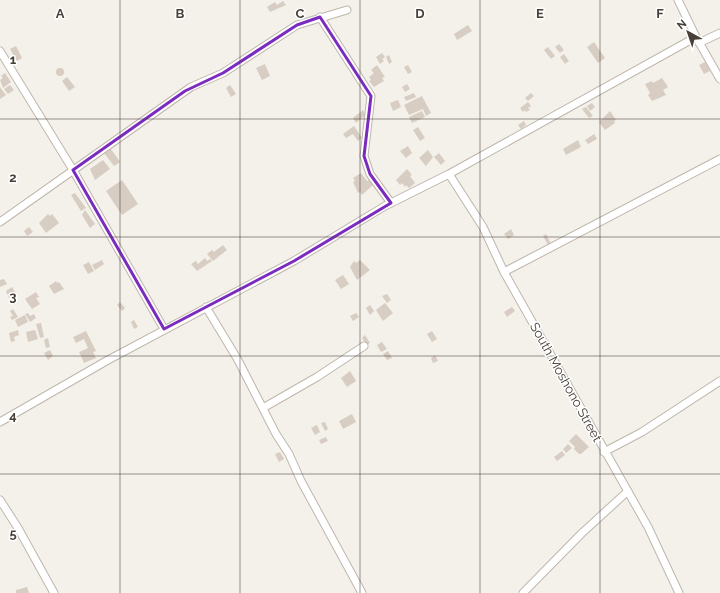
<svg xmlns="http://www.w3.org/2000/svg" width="720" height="593" font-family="Raleway,sans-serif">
  <rect width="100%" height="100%" fill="#f4f0ea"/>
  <path fill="#d8cdc3" d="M283,1L286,5L270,12L267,7L275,2L277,5Z
    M468,25L472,31L457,40L454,34Z
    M594,42L605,58L598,63L587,47Z
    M559,44L564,50L560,53L555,47Z
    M16,46L22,58L17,61L10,49Z
    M548,47L555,56L551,59L544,50Z
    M382,53L385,57L382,59L384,61L380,64L376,57Z
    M564,54L569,61L565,64L560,57Z
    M389,55L392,62L389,64L386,57Z
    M705,62L710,71L704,74L699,65Z
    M265,64L270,76L262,80L256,68Z
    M377,65L385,77L382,78L384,81L374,87L369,81L371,80L369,77L374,73L371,70Z
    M408,65L412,72L408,74L404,67Z
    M56 72a4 4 0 1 1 8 0a4 4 0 1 1-8 0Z
    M5,73L11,82L3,88L0,80L3,78L1,76Z
    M67,77L75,87L69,91L62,81Z
    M662,78L668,87L663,90L666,95L652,101L648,95L650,93L645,84L652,81L653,83Z
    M407,84L410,89L405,92L402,87Z
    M10,85L14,90L8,94L4,89Z
    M230,85L236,94L231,97L226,88Z
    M0,87L6,95L0,99Z
    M414,93L416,97L406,101L404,97Z
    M531,93L534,96L528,101L525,98Z
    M422,96L431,113L426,116L423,109L409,115L404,105Z
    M398,100L401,107L393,111L390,103Z
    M528,102L531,106L528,108L530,110L526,112L525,110L523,112L520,108Z
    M592,103L595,107L590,111L587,106Z
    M586,107L593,116L589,118L582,109Z
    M363,110L367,118L365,119L363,117L356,123L353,118Z
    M422,111L425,117L412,123L409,117Z
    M610,111L616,120L614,121L615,123L605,130L599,122Z
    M524,121L526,125L521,129L518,125Z
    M354,126L362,138L358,141L353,134L346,138L343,134Z
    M418,127L425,138L420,141L413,130Z
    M594,134L597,139L588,144L585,140Z
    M578,140L581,147L566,155L563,149Z
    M408,146L412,153L406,158L400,151Z
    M111,149L120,162L114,166L104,153Z
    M428,150L433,157L426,166L419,158Z
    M439,153L445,161L441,165L434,157Z
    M103,160L110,169L95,180L90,169Z
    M407,169L412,175L410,176L415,183L409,188L406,185L405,187L402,183L400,185L396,180Z
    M361,173L367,181L370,179L374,184L362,195L360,192L358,193L353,182L355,181L353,178Z
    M122,180L138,204L122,215L106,191Z
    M75,193L86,208L81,211L71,195Z
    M85,210L95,224L90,228L82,215Z
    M48,214L50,216L52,214L59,223L46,233L39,223Z
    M29,227L33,232L27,236L24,231Z
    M511,229L514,235L508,239L504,234Z
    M546,234L552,246L549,247L543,236Z
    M223,245L227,250L213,261L207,254L212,250L214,252Z
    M205,258L207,261L210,259L212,261L197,271L191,264L196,261L198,264Z
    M102,260L104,264L95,270L92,265Z
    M360,260L370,270L357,280L350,267L354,261L356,263Z
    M89,262L94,271L88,274L83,265Z
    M343,275L349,284L341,289L335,280Z
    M4,279L7,284L0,287V280Z
    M56,281L57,283L59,282L64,289L54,294L49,286Z
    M12,287L16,294L9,298L6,291Z
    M36,292L39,297L36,298L40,304L32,309L25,299Z
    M387,294L391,300L387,303L382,296Z
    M120,302L125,308L122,311L117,305Z
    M385,303L393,313L383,321L376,310Z
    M370,305L374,311L370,315L366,308Z
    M512,307L515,311L507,317L504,312Z
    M13,309L18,317L12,320L10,317L13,316L10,311Z
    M28,313L30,316L34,314L36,318L30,322L25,314Z
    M356,313L359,317L353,321L350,316Z
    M25,315L28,322L18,327L15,320Z
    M134,320L138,327L134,329L131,322Z
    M41,323L44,337L40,338L36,324Z
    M18,330L19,335L14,337L15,341L11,342L9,333Z
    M35,330L38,339L28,342L26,332Z
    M86,331L96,351L93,352L96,358L84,363L79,352L88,348L84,339L76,343L73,337Z
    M432,331L437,339L432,342L427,334Z
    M365,335L370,343L367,345L362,338Z
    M48,338L50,347L46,348L44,340Z
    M382,342L387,349L381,352L377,345Z
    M50,350L53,356L48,360L44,353Z
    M388,351L392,358L387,360L383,354Z
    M435,355L438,361L433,363L431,358Z
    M350,371L356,381L347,387L341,378Z
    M352,414L356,422L343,429L339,421Z
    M325,422L328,429L325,431L321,423Z
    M317,425L320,432L315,435L311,428Z
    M576,434L589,447L581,454H579L574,449L575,447L569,441Z
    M326,437L328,441L321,444L319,440Z
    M568,444L572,448L566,453L563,449Z
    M562,451L565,455L557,461L554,457Z
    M280,452L284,459L279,462L275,454Z
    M27,587L29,593H16V590Z"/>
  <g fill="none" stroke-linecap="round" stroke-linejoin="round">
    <g stroke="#bfb6ac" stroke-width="9">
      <path id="minor" d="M678,0L696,37L720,79
        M320,17L371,96L364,156L370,174L391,203
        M699,43L720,33
        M0,51L73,170L164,329
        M449,174L483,227L504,272L648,527L679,593
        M0,222L191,87L223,73L297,25L347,10
        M504,272L720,159
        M206,307L238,360L276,434L289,454L301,481L362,593
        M263,408L317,377L364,346
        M0,422L108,360L294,261L385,206L449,174L696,37
        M604,452L642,432L720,381
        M0,500L18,528L54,593
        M523,593L582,533L628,491"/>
    </g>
    <use href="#minor" stroke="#fff" stroke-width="7"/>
  </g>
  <path fill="none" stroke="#7b2cbf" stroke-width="3" stroke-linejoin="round" d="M320,17L371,96L364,156L370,174L391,203L294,261L164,329L73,170L185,91L223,73L297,25Z"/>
  <path fill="none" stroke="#474038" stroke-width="1" stroke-opacity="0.55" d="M120,0V593M240,0V593M360,0V593M480,0V593M600,0V593M0,119H720M0,237H720M0,356H720M0,474H720"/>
  <g text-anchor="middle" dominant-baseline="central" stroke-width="3" stroke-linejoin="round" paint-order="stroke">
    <g font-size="13" fill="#474038" stroke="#fff">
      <text transform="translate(566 382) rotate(61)">South Moshono Street</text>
    </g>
  </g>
  <g font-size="13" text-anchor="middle" font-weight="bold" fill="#474038" stroke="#fff" stroke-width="3" stroke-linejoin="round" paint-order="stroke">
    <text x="60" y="18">A</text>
    <text x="180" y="18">B</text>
    <text x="300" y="18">C</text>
    <text x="420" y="18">D</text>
    <text x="540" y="18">E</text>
    <text x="660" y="18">F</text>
    <text x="13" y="64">1</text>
    <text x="13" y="182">2</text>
    <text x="13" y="301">3</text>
    <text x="13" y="420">4</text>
    <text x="13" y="538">5</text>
  </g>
  <g transform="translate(688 32) rotate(320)" stroke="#ffffff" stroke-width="3" paint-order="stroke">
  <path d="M0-3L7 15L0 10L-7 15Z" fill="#474038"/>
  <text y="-6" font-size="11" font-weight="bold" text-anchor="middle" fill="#474038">N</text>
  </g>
</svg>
